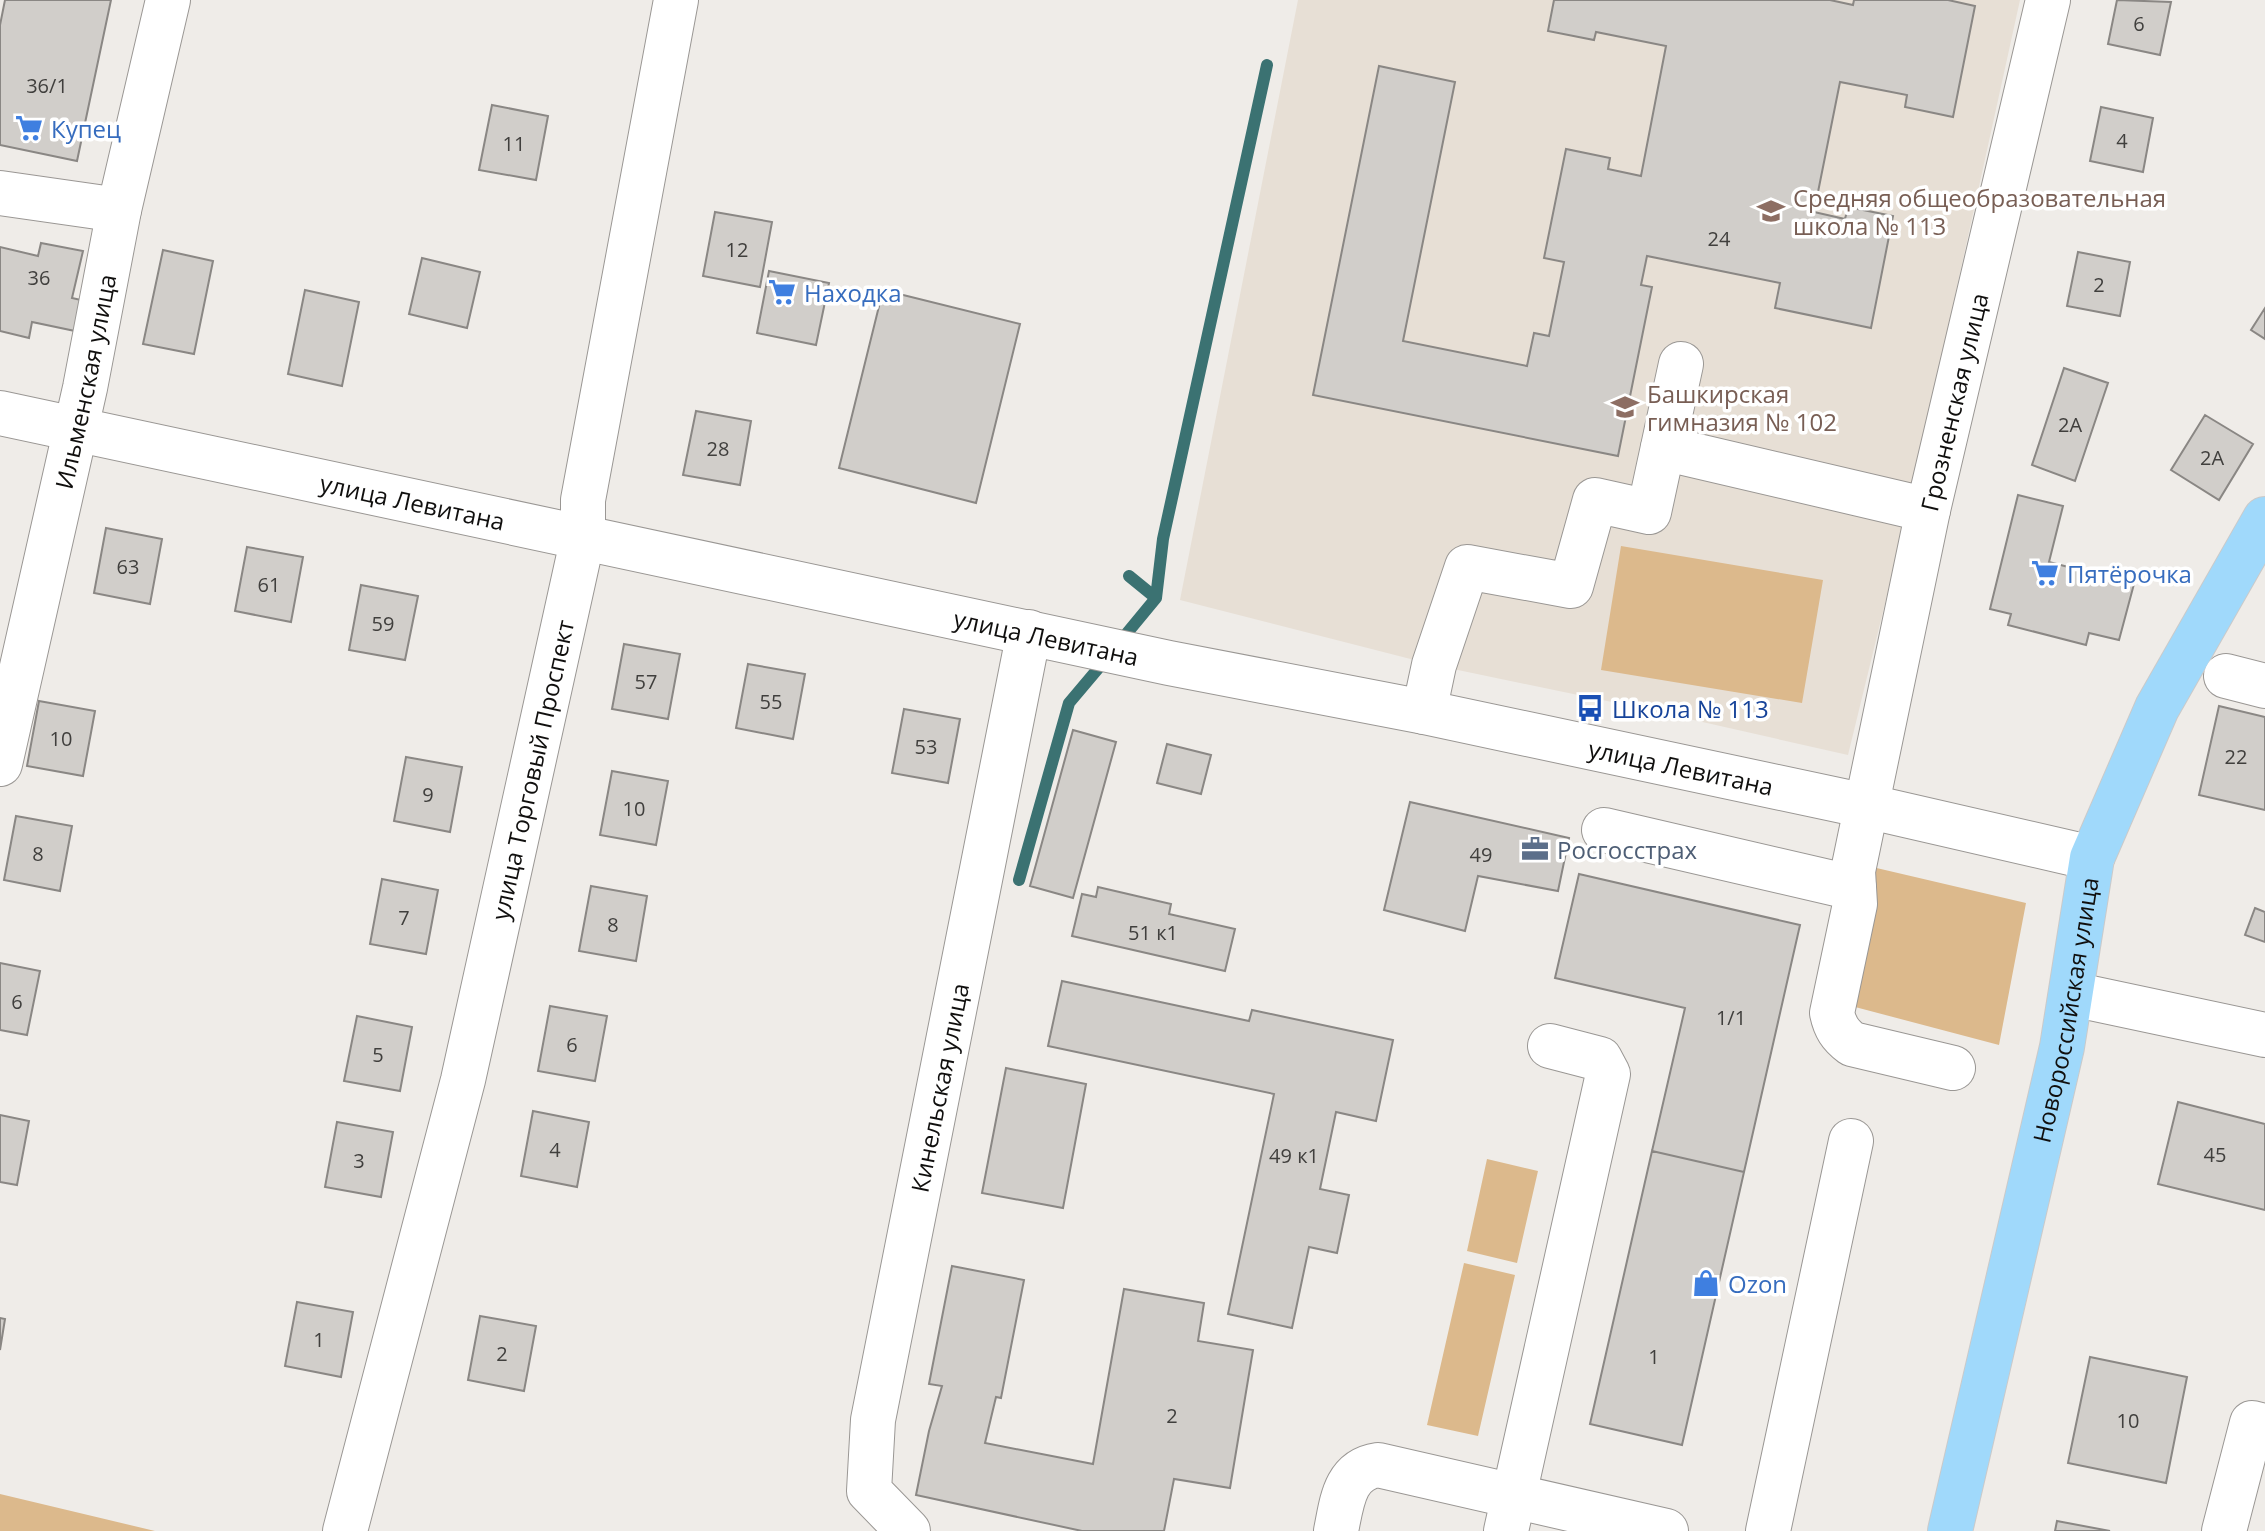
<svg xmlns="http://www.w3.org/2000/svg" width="2265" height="1531" font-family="'Open Sans',sans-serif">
  <rect width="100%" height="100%" fill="#efece8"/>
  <path fill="#e7dfd5" d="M1298,0H2020L1909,505L1848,755L1636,707L1434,665L1180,600Z"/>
  <path fill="#dcb98c" d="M1621,546L1823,580L1802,703L1601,670Z
    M1868,866L2026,903L1999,1045L1840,1003Z
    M1487,1159L1538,1171L1517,1263L1467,1251Z
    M1464,1263L1515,1275L1478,1436L1427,1425Z
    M0,1494L155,1531H0Z"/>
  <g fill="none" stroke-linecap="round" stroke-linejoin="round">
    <path stroke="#3b7272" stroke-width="12" d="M1129,576L1156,598
      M1118,644L1156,598L1163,539L1267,65
      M1019,880L1069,703L1107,658"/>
  </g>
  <path fill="#d1ceca" stroke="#8a8784" stroke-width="2" d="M5,0H111L77,161L0,145V25Z
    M1554,0H1830L1853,5L1854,0H1948L1975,6L1953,117L1905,107L1907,95L1840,82L1814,212L1845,219L1848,207L1893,216L1871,328L1775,308L1780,283L1647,256L1641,285L1652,287L1618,456L1313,395L1379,66L1455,82L1403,341L1527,366L1534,333L1549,336L1564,262L1544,258L1566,149L1610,158L1608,169L1641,176L1666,46L1596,32L1594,40L1548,31Z
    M2117,0L2171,2L2160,55L2108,44Z
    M492,105L548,116L536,180L479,170Z
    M2101,107L2153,118L2143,172L2090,161Z
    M715,212L772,222L760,287L703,276Z
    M41,243L83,251L72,298L81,300L75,331L32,322L29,338L0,331V247L38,256Z
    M163,250L213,261L194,354L143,344Z
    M2078,252L2130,262L2120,316L2067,306Z
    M422,258L480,272L467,328L409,314Z
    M769,271L829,283L816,345L757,333Z
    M305,290L359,302L342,386L288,374Z
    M883,290L1020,324L976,503L839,468Z
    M2265,308V339L2251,330Z
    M2064,368L2108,383L2075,481L2032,465Z
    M696,411L751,421L740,485L683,475Z
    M2205,415L2253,444L2219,500L2171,470Z
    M2018,495L2063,506L2049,562L2134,584L2119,640L2089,633L2086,645L2008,625L2011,614L1990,609Z
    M106,528L162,539L150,604L94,593Z
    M247,547L303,557L291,622L235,611Z
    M361,585L418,596L405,660L349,650Z
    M624,644L680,654L668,719L612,709Z
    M748,664L805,674L793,739L736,728Z
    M39,701L95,711L83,776L27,766Z
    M2219,706L2265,717V810L2199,795Z
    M904,709L960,719L948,783L892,773Z
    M1073,730L1116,742L1073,898L1030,886Z
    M1167,744L1211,755L1201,794L1157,783Z
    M406,757L462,767L450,832L394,821Z
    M612,771L668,781L656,845L600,835Z
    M1410,802L1569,838L1558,891L1478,876L1465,931L1384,910Z
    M16,816L72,826L60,891L4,880Z
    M1579,874L1800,925L1744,1172L1652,1151L1685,1008L1555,978Z
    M382,879L438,890L426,954L370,944Z
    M591,886L647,896L636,961L579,951Z
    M1098,887L1171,904L1169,914L1235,929L1225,971L1072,936L1082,894L1096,897Z
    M2255,908L2265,912V942L2245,935Z
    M0,963L40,971L27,1035L0,1030Z
    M1062,981L1249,1021L1252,1010L1393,1040L1376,1121L1336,1112L1320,1189L1349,1195L1337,1253L1309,1247L1292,1328L1228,1314L1274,1094L1048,1046Z
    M550,1006L607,1016L595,1081L538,1071Z
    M357,1016L412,1027L400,1091L344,1081Z
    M1006,1068L1086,1084L1063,1208L982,1193Z
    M2178,1102L2265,1124V1210L2158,1184Z
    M533,1111L589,1122L577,1187L521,1176Z
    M0,1115L29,1121L17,1185L0,1182Z
    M337,1122L393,1132L381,1197L325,1187Z
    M1652,1151L1744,1172L1682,1445L1590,1424Z
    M952,1266L1024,1280L1001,1398L996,1397L985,1443L1093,1464L1124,1289L1204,1303L1198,1341L1253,1350L1230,1488L1174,1479L1164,1531H1082L916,1495L929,1431L942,1386L929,1384Z
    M297,1302L353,1312L341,1377L285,1366Z
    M480,1316L536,1326L524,1391L468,1380Z
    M0,1318L5,1319L0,1350Z
    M2090,1357L2187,1377L2166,1483L2068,1463Z
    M2057,1521L2110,1531H2055Z"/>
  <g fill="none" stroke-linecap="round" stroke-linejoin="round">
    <g stroke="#9a9794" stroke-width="46">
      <g id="minor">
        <path d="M0,193L119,210"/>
        <path id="s1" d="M0,413L1169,663L1424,712L1866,806L2092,858"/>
        <path d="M1663,448L1928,510"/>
        <path d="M2226,676L2265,686"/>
        <path d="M1424,712L1434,665L1467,567L1571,586L1595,500L1649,512L1681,364"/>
        <path id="s2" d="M0,764L85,388L119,210L168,0"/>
        <path d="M1604,830L1854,888"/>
        <path d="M2072,994L2265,1035"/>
        <path id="s3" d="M1953,1068L1852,1044C1840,1035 1835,1027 1832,1013L1855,904L1853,871L1928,510L2048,0"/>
        <path id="s4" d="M345,1531L463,1080L583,537V500L676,0"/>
        <path id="s5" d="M908,1531L869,1491L873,1420L1029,632"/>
        <path d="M1336,1531C1342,1502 1344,1470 1378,1465L1666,1531"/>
        <path d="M1506,1531L1608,1074L1600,1059L1550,1046"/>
        <path d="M1768,1531L1851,1141"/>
        <path d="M2224,1531L2252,1423L2265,1426"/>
      </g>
    </g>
    <g stroke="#cacaca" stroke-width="46">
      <g id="major">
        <path id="s6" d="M1950,1531L2062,1047L2092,858L2157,708L2265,519"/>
      </g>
    </g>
    <use href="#minor" stroke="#fff" stroke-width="44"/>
    <use href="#major" stroke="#a0d9fb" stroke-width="44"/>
  </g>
  <defs>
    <g id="supermarket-bare" transform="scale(2.16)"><path d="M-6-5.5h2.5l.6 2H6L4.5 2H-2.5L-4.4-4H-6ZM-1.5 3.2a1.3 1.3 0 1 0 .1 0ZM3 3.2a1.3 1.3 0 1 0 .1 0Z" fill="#3f7fe0" stroke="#fff" stroke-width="2.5" paint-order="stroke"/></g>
    <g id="school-bare" transform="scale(2.16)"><path d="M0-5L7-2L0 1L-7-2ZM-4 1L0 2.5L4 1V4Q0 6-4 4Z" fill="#8d6e63" stroke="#fff" stroke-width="2.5" paint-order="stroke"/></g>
    <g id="bus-bare" transform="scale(2.16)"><path d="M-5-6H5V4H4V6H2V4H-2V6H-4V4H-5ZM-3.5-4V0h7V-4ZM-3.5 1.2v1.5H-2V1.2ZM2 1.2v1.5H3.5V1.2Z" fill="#1a4fb4" stroke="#fff" stroke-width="2.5" paint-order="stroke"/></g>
    <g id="office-bare" transform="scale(2.16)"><path d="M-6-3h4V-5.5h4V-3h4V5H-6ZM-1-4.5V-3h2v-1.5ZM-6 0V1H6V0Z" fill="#5c6f8a" stroke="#fff" stroke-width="2.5" paint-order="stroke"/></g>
    <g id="shop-bare" transform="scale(2.16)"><path d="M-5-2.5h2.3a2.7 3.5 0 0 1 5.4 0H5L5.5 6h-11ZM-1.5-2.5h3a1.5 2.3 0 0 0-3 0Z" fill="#3f7fe0" stroke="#fff" stroke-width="2.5" paint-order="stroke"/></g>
  </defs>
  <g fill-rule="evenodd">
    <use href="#supermarket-bare" x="29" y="128"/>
    <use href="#school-bare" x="1771" y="211"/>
    <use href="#supermarket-bare" x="782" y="292"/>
    <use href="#school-bare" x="1625" y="407"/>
    <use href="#supermarket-bare" x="2045" y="573"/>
    <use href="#bus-bare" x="1590" y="708"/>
    <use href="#office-bare" x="1535" y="849"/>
    <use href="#shop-bare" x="1706" y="1283"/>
  </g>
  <g text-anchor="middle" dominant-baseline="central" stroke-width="7" stroke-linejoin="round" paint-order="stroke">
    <g font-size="20" fill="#403f3d">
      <text x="2139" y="23">6</text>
      <text x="47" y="85">36/1</text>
      <text x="2122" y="140">4</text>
      <text x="514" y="143">11</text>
      <text x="1719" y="238">24</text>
      <text x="737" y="249">12</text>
      <text x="39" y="277">36</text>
      <text x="2099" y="284">2</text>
      <text x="2070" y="424">2А</text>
      <text x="718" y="448">28</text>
      <text x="2212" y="457">2А</text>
      <text x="128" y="566">63</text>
      <text x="269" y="584">61</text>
      <text x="383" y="623">59</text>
      <text x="646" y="681">57</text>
      <text x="771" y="701">55</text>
      <text x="61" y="738">10</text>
      <text x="926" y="746">53</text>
      <text x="2236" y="756">22</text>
      <text x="428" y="794">9</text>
      <text x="634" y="808">10</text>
      <text x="38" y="853">8</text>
      <text x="1481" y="854">49</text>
      <text x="404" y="917">7</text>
      <text x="613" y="924">8</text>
      <text x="1153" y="932">51 к1</text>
      <text x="17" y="1001">6</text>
      <text x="1731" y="1017">1/1</text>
      <text x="572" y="1044">6</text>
      <text x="378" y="1054">5</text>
      <text x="555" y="1149">4</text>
      <text x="2215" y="1154">45</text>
      <text x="1294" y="1155">49 к1</text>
      <text x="359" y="1160">3</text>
      <text x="319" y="1339">1</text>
      <text x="502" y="1353">2</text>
      <text x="1654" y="1356">1</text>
      <text x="1172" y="1415">2</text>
      <text x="2128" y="1420">10</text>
    </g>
    <g font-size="24" fill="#366cbe" stroke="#fff" text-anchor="start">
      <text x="51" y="128">Купец</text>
      <text x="804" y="292">Находка</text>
      <text x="2067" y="573">Пятёрочка</text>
      <text x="1728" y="1283">Ozon</text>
    </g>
    <g font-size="24" fill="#785e54" stroke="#fff" text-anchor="start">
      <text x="1793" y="197">Средняя общеобразовательная<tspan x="1793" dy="28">школа № 113</tspan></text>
      <text x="1647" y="393">Башкирская<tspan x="1647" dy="28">гимназия № 102</tspan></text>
    </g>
    <g font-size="24" fill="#100f0e" stroke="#fff">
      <text stroke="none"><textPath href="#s2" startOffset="392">Ильменская улица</textPath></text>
      <text stroke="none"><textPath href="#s3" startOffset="766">Грозненская улица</textPath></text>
      <text stroke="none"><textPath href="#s1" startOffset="422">улица Левитана</textPath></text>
      <text stroke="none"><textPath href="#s1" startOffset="1070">улица Левитана</textPath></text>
      <text stroke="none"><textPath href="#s1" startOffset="1718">улица Левитана</textPath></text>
      <text stroke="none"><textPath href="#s4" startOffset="784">улица Торговый Проспект</textPath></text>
      <text stroke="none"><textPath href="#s6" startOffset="534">Новороссийская улица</textPath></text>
      <text stroke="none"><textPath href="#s5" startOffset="466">Кинельская улица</textPath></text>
    </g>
    <g font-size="24" fill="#164399" stroke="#fff" text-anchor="start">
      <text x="1612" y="708">Школа № 113</text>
    </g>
    <g font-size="24" fill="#4e5e75" stroke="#fff" text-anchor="start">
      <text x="1557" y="849">Росгосстрах</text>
    </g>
  </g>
</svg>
